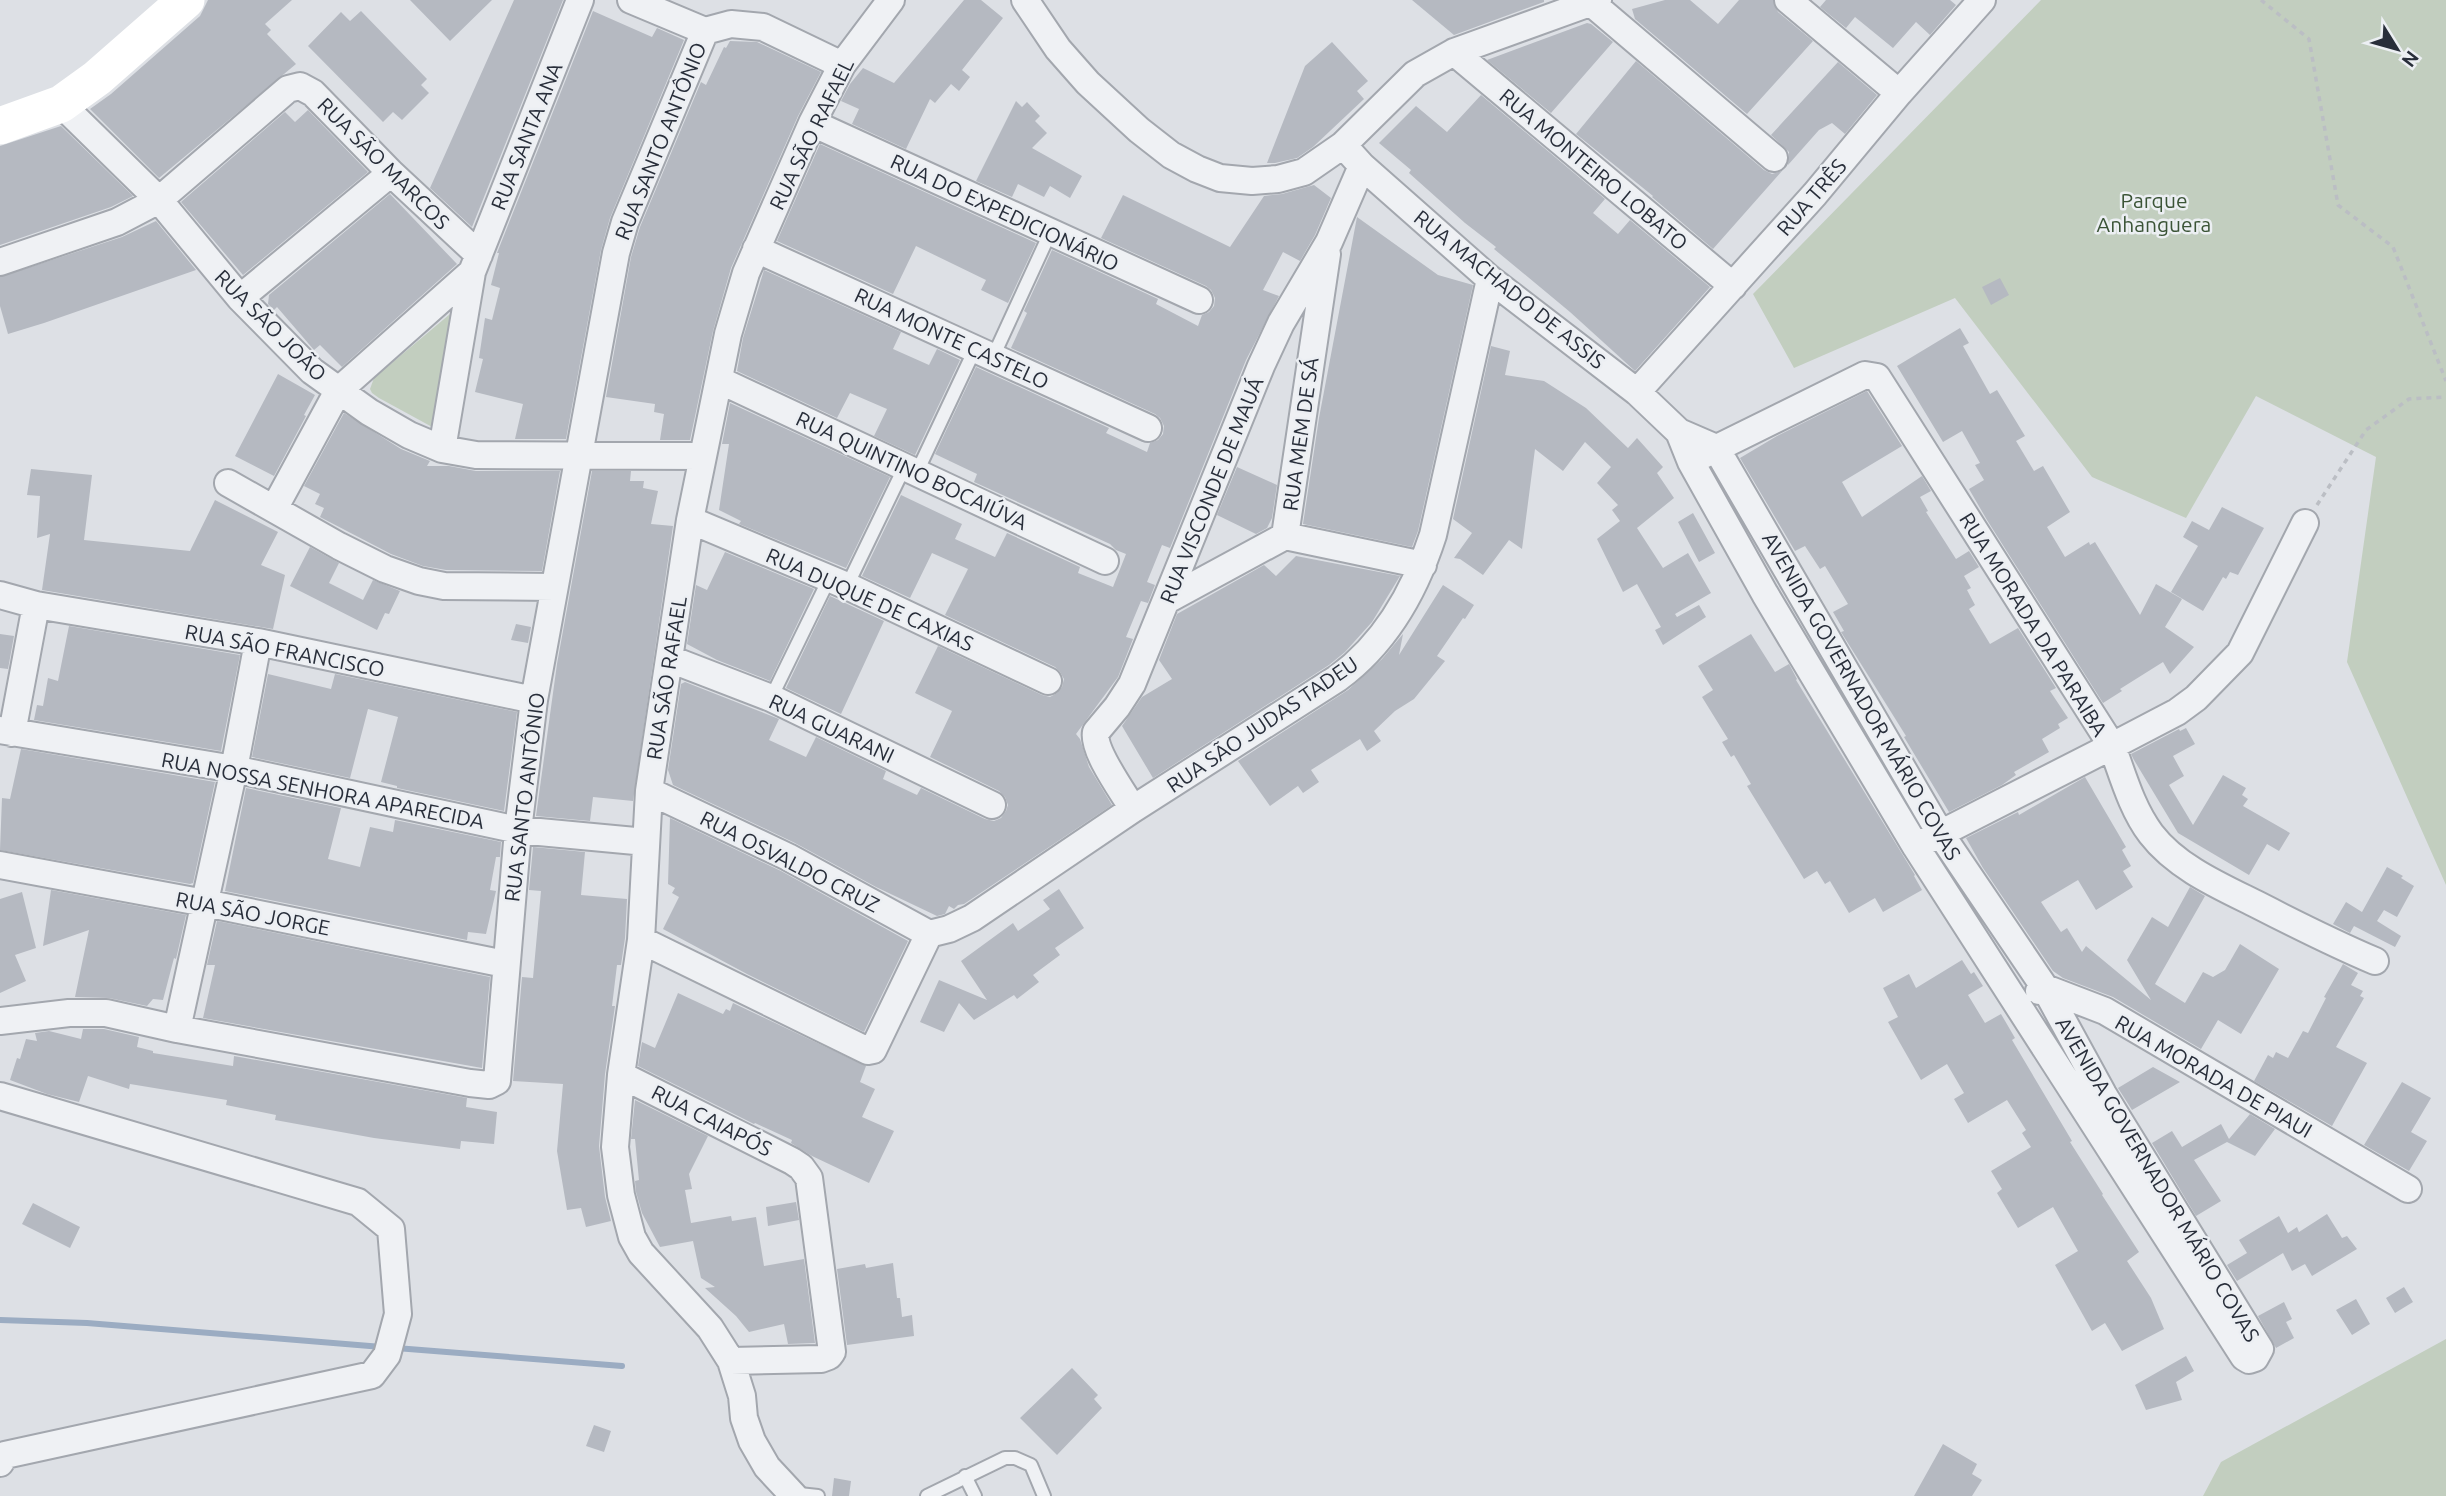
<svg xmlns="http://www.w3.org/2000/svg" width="2446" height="1496" font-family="Ubuntu,sans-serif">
  <rect width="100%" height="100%" fill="#dde0e5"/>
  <path fill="#c2cebf" d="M2041,0H2446V885L2347,662L2376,457L2256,396L2186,518L2092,477L1955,298L1794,368L1753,294Z
    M456,309L434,428L379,398L372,393L370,389L374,378Z
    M2446,1339V1496H2203L2221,1462Z"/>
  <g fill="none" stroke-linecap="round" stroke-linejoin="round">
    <path stroke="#9bacc2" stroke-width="6" d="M0,1320L87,1323L382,1347
      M396,1348L622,1366"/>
  </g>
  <path fill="#b5b9c1" d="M208,0H292L265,24L271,30L267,34L296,64L159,178L90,109L111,94L200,16Z
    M410,0H492L450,41Z
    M514,0H563L472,227L430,188Z
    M964,0H981L1003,18L962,70L970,77L959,91L951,84L935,103L930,99L906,149L852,124L859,109L841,101L850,84L863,68L894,83Z
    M1412,0H1544V2L1454,35Z
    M1665,0H1690L1718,24L1739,0H1773L1778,12L1813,41L1747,114L1635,19L1632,9Z
    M1826,0H1950L1956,5L1930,35L1916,22L1893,48L1855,17L1846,28L1820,7Z
    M361,11L427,79L421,85L429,93L402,120L393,112L383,122L308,46L341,12L350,21Z
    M593,11L652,37L657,28L684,40L610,218L601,250L566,439H515L523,404L475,392L483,359L479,358L485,318L492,320L500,288L491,285L499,253H497Z
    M1587,23L1591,24L1613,42L1551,113L1487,60Z
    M730,41L757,42L821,72L798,116L731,268L713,331L690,440H660L664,414L654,412L655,404L606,397L631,257L640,227L701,82L706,85L724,47L726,48Z
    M1332,42L1368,81L1357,91L1364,99L1313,147L1297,158L1275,163H1267L1305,66Z
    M1636,61L1764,170L1772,174L1782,171L1713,249L1652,197L1653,196L1576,134Z
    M1838,62L1877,95L1845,134L1832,123L1819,130L1788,165L1789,152L1771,135Z
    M1481,95L1605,199L1593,213L1618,234L1630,220L1710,287L1635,371L1570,312L1494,249L1496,247L1465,223L1409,173L1411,170L1379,143L1416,106L1447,132Z
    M1016,101L1022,107L1027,102L1040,116L1035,121L1047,133L1032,148L1082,176L1070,198L1050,186L1044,197L1018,184L1012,197L976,181Z
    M308,110L368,172L243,275L181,202L285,112L295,122Z
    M61,126L133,196L111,207L0,245V146Z
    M820,144L1036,243L1008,303L981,290L986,280L916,246L893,294L777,241Z
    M1314,185L1331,198L1315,235L1300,261L1283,252L1263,290L1279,296L1246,360L1170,548L1162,545L1147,582L1155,585L1148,603L1141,601L1126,637L1133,639L1118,677L1076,734L1080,739L1089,767L1112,805L964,904L958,905L954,909L949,906L945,914L937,916L876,887L795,843L673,785L668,770L681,684L685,682L779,719L769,740L806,757L816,737L886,771L883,779L917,795L921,788L985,819L994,821L1001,818L1006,811L1008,805L1005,797L999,791L930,757L952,711L915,693L938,646L1042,695L1050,697L1057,693L1062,687L1064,679L1060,672L1055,667L945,615L968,569L932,553L910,598L862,576L901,495L962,524L955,539L995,557L1007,533L1080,567L1078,573L1113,587L1126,554L1116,550L1110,544L974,482L977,474L935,454L976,367L1109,428L1106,433L1147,452L1150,443L1158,440L1163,434L1164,426L1160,418L1155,414L1011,348L1027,313L1024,311L1052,250L1158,299L1156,304L1198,326L1202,315L1209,312L1214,306L1215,298L1211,290L1206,286L1101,238L1123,195L1230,247L1264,196L1282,194Z
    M390,194L457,264L342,367L320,345L314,350L277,307L274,310L268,304L269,295Z
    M1357,217L1438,275L1473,285L1418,531L1412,547L1303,524L1319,418Z
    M156,221L196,270L44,323L8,334L0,306V277L122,237Z
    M764,270L901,332L893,349L929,365L937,349L960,360L915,455L874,436L887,409L850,393L837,418L737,371L743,338Z
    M2000,278L2009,295L1991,305L1982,287Z
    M1960,328L1969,343L1963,346L1990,394L1997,390L2025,436L2016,441L2034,471L2043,466L2070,512L2047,527L2065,557L2089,542L2090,545L2095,542L2140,615L2156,584L2182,599L2165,627L2194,647L2170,674L2163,662L2120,689L2122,691L2103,703L1987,520L1969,489L1984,480L1975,465L1980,463L1962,431L1943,442L1897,366Z
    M1491,346L1510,351L1505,375L1544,381L1586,408L1628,448L1637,438L1663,467L1657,473L1674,498L1637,528L1663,568L1688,553L1711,593L1675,614L1677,617L1699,605L1706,617L1663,645L1655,630L1661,627L1637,584L1623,592L1597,539L1620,521L1612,510L1618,505L1597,483L1611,467L1585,442L1563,471L1535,449L1522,549L1509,540L1483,575L1460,559L1454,558L1472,533L1453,519Z
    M278,374L315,395L304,415L306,416L274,476L235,456Z
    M1867,391L1902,446L1842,482L1862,517L1922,476L1931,491L1920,497L1928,511L1926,512L1956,559L1969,551L1979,567L1964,576L1971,588L1967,590L1975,605L1969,609L1990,644L2018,628L2056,688L2050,691L2068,718L2058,724L2060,728L2042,739L2049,752L2014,772L2016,775L2002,785L1949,812L1904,737L1906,736L1841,632L1844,631L1833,612L1848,604L1825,566L1820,569L1805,546L1795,551L1740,458L1777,436Z
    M730,403L890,477L846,568L739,524L741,521L719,510L729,444H722Z
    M344,413L401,449L430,461L427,466H449L476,471H560L542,571L446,570L423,566L391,554L320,517L324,508L315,504L320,494L304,486Z
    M1237,467L1277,485L1272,518L1267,528L1256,534L1217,515Z
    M31,469L92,475L84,540L190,551L215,500L278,532L261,565L285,575L273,629L42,590L50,534L37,538L40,496L27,495Z
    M592,471H631L630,481H644L643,488L658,491L651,524L673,526L633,801L593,797L590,821L536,816L557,664Z
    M2222,507L2264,528L2238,575L2230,572L2226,579L2223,577L2203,611L2171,592L2198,546L2183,537L2192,521L2209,530Z
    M1693,513L1715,553L1699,562L1678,522Z
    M310,547L339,563L329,583L363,600L373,580L400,591L389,614L385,613L377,630L290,586Z
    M725,552L814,589L770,681L717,660L687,644L696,585L707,590Z
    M1296,556L1400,576L1372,622L1345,652L1329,665L1153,778L1122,726L1142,697L1172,679L1159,660L1177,614L1264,565L1276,576Z
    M1443,585L1474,605L1465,619L1463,618L1437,656L1445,661L1414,699L1395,711L1374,731L1381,741L1367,751L1360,739L1311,770L1319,782L1303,793L1298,786L1270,806L1238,761L1348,690L1382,659L1403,634L1399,655Z
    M830,596L884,621L841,714L786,688Z
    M516,624L531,627L528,643L511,640Z
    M69,626L240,655L221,751L34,720L37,705L43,706L48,678L58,681Z
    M0,634L14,636L8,669L0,668Z
    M1751,634L1775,672L1789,664L1797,679L1796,680L1915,875L1914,876L1922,890L1883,912L1875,898L1849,913L1830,881L1825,884L1817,871L1804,879L1747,786L1751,784L1734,755L1731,757L1722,742L1728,739L1702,697L1713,690L1698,666Z
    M268,674L331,689L335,674L517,712L504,811L397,788V786L381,782L398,717L368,709L350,778L252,757Z
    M2186,728L2195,744L2173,756L2184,776L2169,785L2193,825L2223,775L2246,788L2242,795L2248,799L2243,806L2290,833L2279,851L2267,844L2249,875L2178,833L2134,760L2131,754L2179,729L2180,731Z
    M21,749L215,782L193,883L190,884L0,850L2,798L10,799Z
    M2085,777L2126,847L2122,850L2131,866L2123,871L2133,887L2096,910L2078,880L2041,902L2061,932L2067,928L2082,952L2086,946L2151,1000L2127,960L2152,917L2168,927L2190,887L2205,896L2155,984L2185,1003L2203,972L2213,977L2225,970L2240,944L2279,969L2241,1034L2218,1020L2201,1049L2113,997L2063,978L2053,971L1983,868L1966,838L2018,812L2019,815Z
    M246,788L341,808L328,859L360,867L370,827L393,832L395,820L501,842L500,857H496L490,890L496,891L486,934L468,932L467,940L225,891Z
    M670,818L781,871L908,941L864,1032L747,974L663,929L679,897L672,893L675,888L668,884Z
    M533,847L585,852L581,895L627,899L625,938L621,965H617L612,1006H615L605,1074L599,1146L605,1197L611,1221L586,1227L581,1208L567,1210L557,1151L563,1084L513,1081L522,977L533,978L541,891L529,890Z
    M2387,867L2403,876L2401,878L2414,886L2397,917L2384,910L2377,921L2401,936L2395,947L2354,926L2350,933L2333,924L2346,902L2362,912Z
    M1059,889L1084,928L1055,948L1060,955L1033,975L1039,982L1017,999L1014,995L974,1020L959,1003L944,1032L920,1022L939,980L987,1000L961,961L1013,923L1018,931L1050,909L1043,900Z
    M51,890L186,915L176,959L174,958L163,1000L153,999L147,1006L109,998L75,997L89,930L43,946Z
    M22,892L36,948L15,955L26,981L0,993V899Z
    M217,921L490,977L482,1068L203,1018L215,965H207Z
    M1962,960L1971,974L1974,972L1983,986L1968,995L1985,1023L2001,1014L2015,1038L2012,1040L2072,1141L2070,1142L2103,1194L2102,1195L2139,1252L2127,1261L2151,1298L2164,1329L2122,1351L2105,1323L2092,1331L2055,1265L2078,1251L2053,1207L2018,1228L1997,1193L2002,1189L1991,1171L2031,1147L2022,1133L2026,1130L2007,1100L1968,1123L1954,1099L1964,1093L1947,1064L1921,1080L1888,1022L1898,1017L1883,988L1909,974L1916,988Z
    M2343,964L2358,973L2351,985L2363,991L2360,996L2364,998L2336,1047L2367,1063L2332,1126L2254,1081L2268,1055L2273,1058L2276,1052L2288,1058L2303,1031L2308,1033L2326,998L2324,997Z
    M678,993L723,1014L726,1009L730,1011L733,1003L866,1066L860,1082L875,1089L862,1117L894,1131L869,1183L812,1156L791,1143L792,1140L755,1123L754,1124L638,1066L642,1042L655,1048Z
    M83,1029H104L139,1037L137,1047L153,1051V1053L233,1066L234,1056L467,1098L466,1107L497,1112L494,1144L461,1141L460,1149L374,1138L275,1120L276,1115L226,1105L227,1100L130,1084L129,1089L88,1076L79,1102L47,1094L10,1080L17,1058L20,1059L26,1039L37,1041L35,1033L49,1031L81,1039Z
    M2153,1067L2180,1082L2132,1110L2118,1088Z
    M2402,1082L2431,1098L2411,1132L2427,1141L2409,1171L2364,1145Z
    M635,1100L708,1136L689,1174L692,1189L685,1190L691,1223L731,1216L732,1221L756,1217L764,1266L804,1259L815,1343L788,1344L784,1324L749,1332L736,1316L705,1288L715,1287L701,1278L693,1241L660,1247L642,1213L636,1192L635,1181L639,1180L635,1139H631Z
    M2250,1114L2275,1129L2255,1156L2227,1142L2194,1160L2221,1201L2196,1216L2152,1143L2172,1131L2182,1147L2221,1124L2229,1139Z
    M796,1202L799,1220L768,1226L766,1207Z
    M33,1203L80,1227L70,1248L22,1224Z
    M2327,1214L2342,1238L2347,1236L2357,1249L2312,1276L2305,1264L2292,1271L2283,1253L2237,1281L2227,1265L2247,1253L2239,1240L2279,1216L2288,1233L2297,1227L2299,1232Z
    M893,1263L897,1298H900L902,1317L912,1315L914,1336L847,1345L837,1269L865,1264L866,1268Z
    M2404,1287L2413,1302L2395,1313L2386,1298Z
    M2356,1299L2370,1324L2352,1335L2336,1310Z
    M2284,1302L2292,1319L2286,1322L2294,1338L2276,1348L2258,1316Z
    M2186,1356L2194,1371L2176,1382L2182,1400L2146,1410L2135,1385Z
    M1072,1368L1098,1395L1094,1399L1102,1408L1057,1455L1020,1418Z
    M594,1425L611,1431L604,1452L586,1446Z
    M1943,1444L1977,1464L1972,1474L1982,1480L1972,1496H1914Z
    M834,1478L851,1481L849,1496H832Z"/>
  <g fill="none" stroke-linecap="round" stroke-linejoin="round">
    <g stroke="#a3a7ae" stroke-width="16">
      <path id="lane" d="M993,357L1050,233
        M917,472L975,349
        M847,586L905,466
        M771,698L829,579
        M965,1476L975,1496
        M790,1493L818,1496
        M927,1496L1005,1458H1015L1031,1465L1044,1496"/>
    </g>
    <g stroke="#a3a7ae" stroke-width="30">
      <path id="street" d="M631,0L705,31L731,24L763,27L842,65
        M1025,0L1058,49L1088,83L1139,130L1171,155L1197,169L1220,178L1252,181L1278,179L1304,172L1343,145L1415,74L1454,52L1598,0
        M1588,0L1774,158
        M1788,0L1899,93
        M1454,52L1733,286
        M61,104L159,200L240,298L312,371L369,412L409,435L442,449L476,455L701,456
        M812,123L1199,300
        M1343,145L1362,166L1490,279L1637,392L1679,432L1716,448L1940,833L2045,988L2103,1094L2260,1349L2255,1358L2249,1360L2244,1357L1916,847L1765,594L1691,462L1679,432
        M756,249L1148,428
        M0,262L117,222L159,200L288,89L300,86L313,93L391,173L479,255
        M240,298L391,173
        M719,380L1105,561
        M1637,392L1815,194L1899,93L1982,0
        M442,449L472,272L580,0
        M1701,456L1865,375L1877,377L2112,746C2123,776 2132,809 2151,834C2177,868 2222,887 2258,905C2297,925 2335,944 2375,961
        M228,483L339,546L385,569L419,581L444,586L554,587
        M274,509L338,391L472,272
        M690,520L847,586L1048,681
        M1285,536L1423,565
        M0,595L36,605L258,642L534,700
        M1167,600L1285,536L1327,254
        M670,659L771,698L992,805
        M0,730L234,769L518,830L646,842
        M12,733L36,605
        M649,791L788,857L929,934
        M1133,809C1123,792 1092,750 1096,732L1117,707L1132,684L1261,366L1281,323L1329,242L1362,166
        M1926,841L2112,746L2177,712L2196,698L2240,653L2305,523
        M0,865L205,903L505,964
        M641,940L868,1051L873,1050L929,934L949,929L972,918L1133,809L1338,678C1387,642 1415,591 1433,535L1490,279
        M2039,991L2045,988L2105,1011L2408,1189
        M0,1021L69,1013H106L177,1029L470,1083L489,1085L497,1081L518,830L534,700L616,253L625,222L705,31
        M177,1029L234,769L258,642
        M621,1075L792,1161L801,1167L809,1178L832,1352L829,1356L821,1359L731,1361
        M0,1096L358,1202L391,1229L398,1314L387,1355L372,1375L5,1455L0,1463
        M794,1496L767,1467L752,1441L744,1418L742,1396L731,1361L710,1328L641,1253L632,1237L621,1195L615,1147L621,1075L641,940L649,791L690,520L728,334L746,273L812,123L842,65L891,0"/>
    </g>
    <path stroke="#bbbec4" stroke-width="3.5" stroke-dasharray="5 5" stroke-linecap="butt" d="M2261,0L2309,39L2338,205L2393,247L2446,381
      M2317,505L2366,430L2409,399L2446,397"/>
    <use href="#lane" stroke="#eff1f4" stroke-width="12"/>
    <use href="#street" stroke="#eff1f4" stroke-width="26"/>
    <path stroke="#fff" stroke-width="37" d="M0,126L61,104L97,78L186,0"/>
  </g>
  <g text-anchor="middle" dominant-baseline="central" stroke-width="5" stroke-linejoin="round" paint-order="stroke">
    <g font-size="21" fill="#282e3a" stroke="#eceff3">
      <text transform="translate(811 134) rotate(-64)">RUA SÃO RAFAEL</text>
      <text transform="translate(526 136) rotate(-68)">RUA SANTA ANA</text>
      <text transform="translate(660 141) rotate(-68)">RUA SANTO ANTÔNIO</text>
      <text transform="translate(384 163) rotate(45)">RUA SÃO MARCOS</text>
      <text transform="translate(1594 169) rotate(40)">RUA MONTEIRO LOBATO</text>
      <text transform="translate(1811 197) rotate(-49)">RUA TRÊS</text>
      <text transform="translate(1005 212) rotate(25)">RUA DO EXPEDICIONÁRIO</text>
      <text transform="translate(1510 289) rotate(39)">RUA MACHADO DE ASSIS</text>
      <text transform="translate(271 325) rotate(45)">RUA SÃO JOÃO</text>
      <text transform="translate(952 338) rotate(25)">RUA MONTE CASTELO</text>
      <text transform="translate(1300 434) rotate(-82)">RUA MEM DE SÁ</text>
      <text transform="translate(912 470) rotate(25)">RUA QUINTINO BOCAIÚVA</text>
      <text transform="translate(1211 490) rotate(-68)">RUA VISCONDE DE MAUÁ</text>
      <text transform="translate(870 599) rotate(24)">RUA DUQUE DE CAXIAS</text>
      <text transform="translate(2034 624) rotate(58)">RUA MORADA DA PARAIBA</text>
      <text transform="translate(285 650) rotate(11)">RUA SÃO FRANCISCO</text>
      <text transform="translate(666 678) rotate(-81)">RUA SÃO RAFAEL</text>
      <text transform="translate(1862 696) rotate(60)">AVENIDA GOVERNADOR MÁRIO COVAS</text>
      <text transform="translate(1262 724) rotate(-34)">RUA SÃO JUDAS TADEU</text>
      <text transform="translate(832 728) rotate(25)">RUA GUARANI</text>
      <text transform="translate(323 790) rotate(11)">RUA NOSSA SENHORA APARECIDA</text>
      <text transform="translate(524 797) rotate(-83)">RUA SANTO ANTÔNIO</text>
      <text transform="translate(790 861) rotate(27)">RUA OSVALDO CRUZ</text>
      <text transform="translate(253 913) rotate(11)">RUA SÃO JORGE</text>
      <text transform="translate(2214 1076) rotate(30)">RUA MORADA DE PIAUI</text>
      <text transform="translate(712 1120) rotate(27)">RUA CAIAPÓS</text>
      <text transform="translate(2158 1179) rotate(59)">AVENIDA GOVERNADOR MÁRIO COVAS</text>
    </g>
    <g font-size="21" fill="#3b5437" stroke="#eceff3">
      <text x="2154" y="200">Parque<tspan x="2154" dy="24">Anhanguera</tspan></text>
    </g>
  </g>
  <g transform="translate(2397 49) rotate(127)" stroke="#eceff3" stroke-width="5" paint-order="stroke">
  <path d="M0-5L12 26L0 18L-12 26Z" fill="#282e3a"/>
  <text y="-10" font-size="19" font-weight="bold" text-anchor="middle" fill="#282e3a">N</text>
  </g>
</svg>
